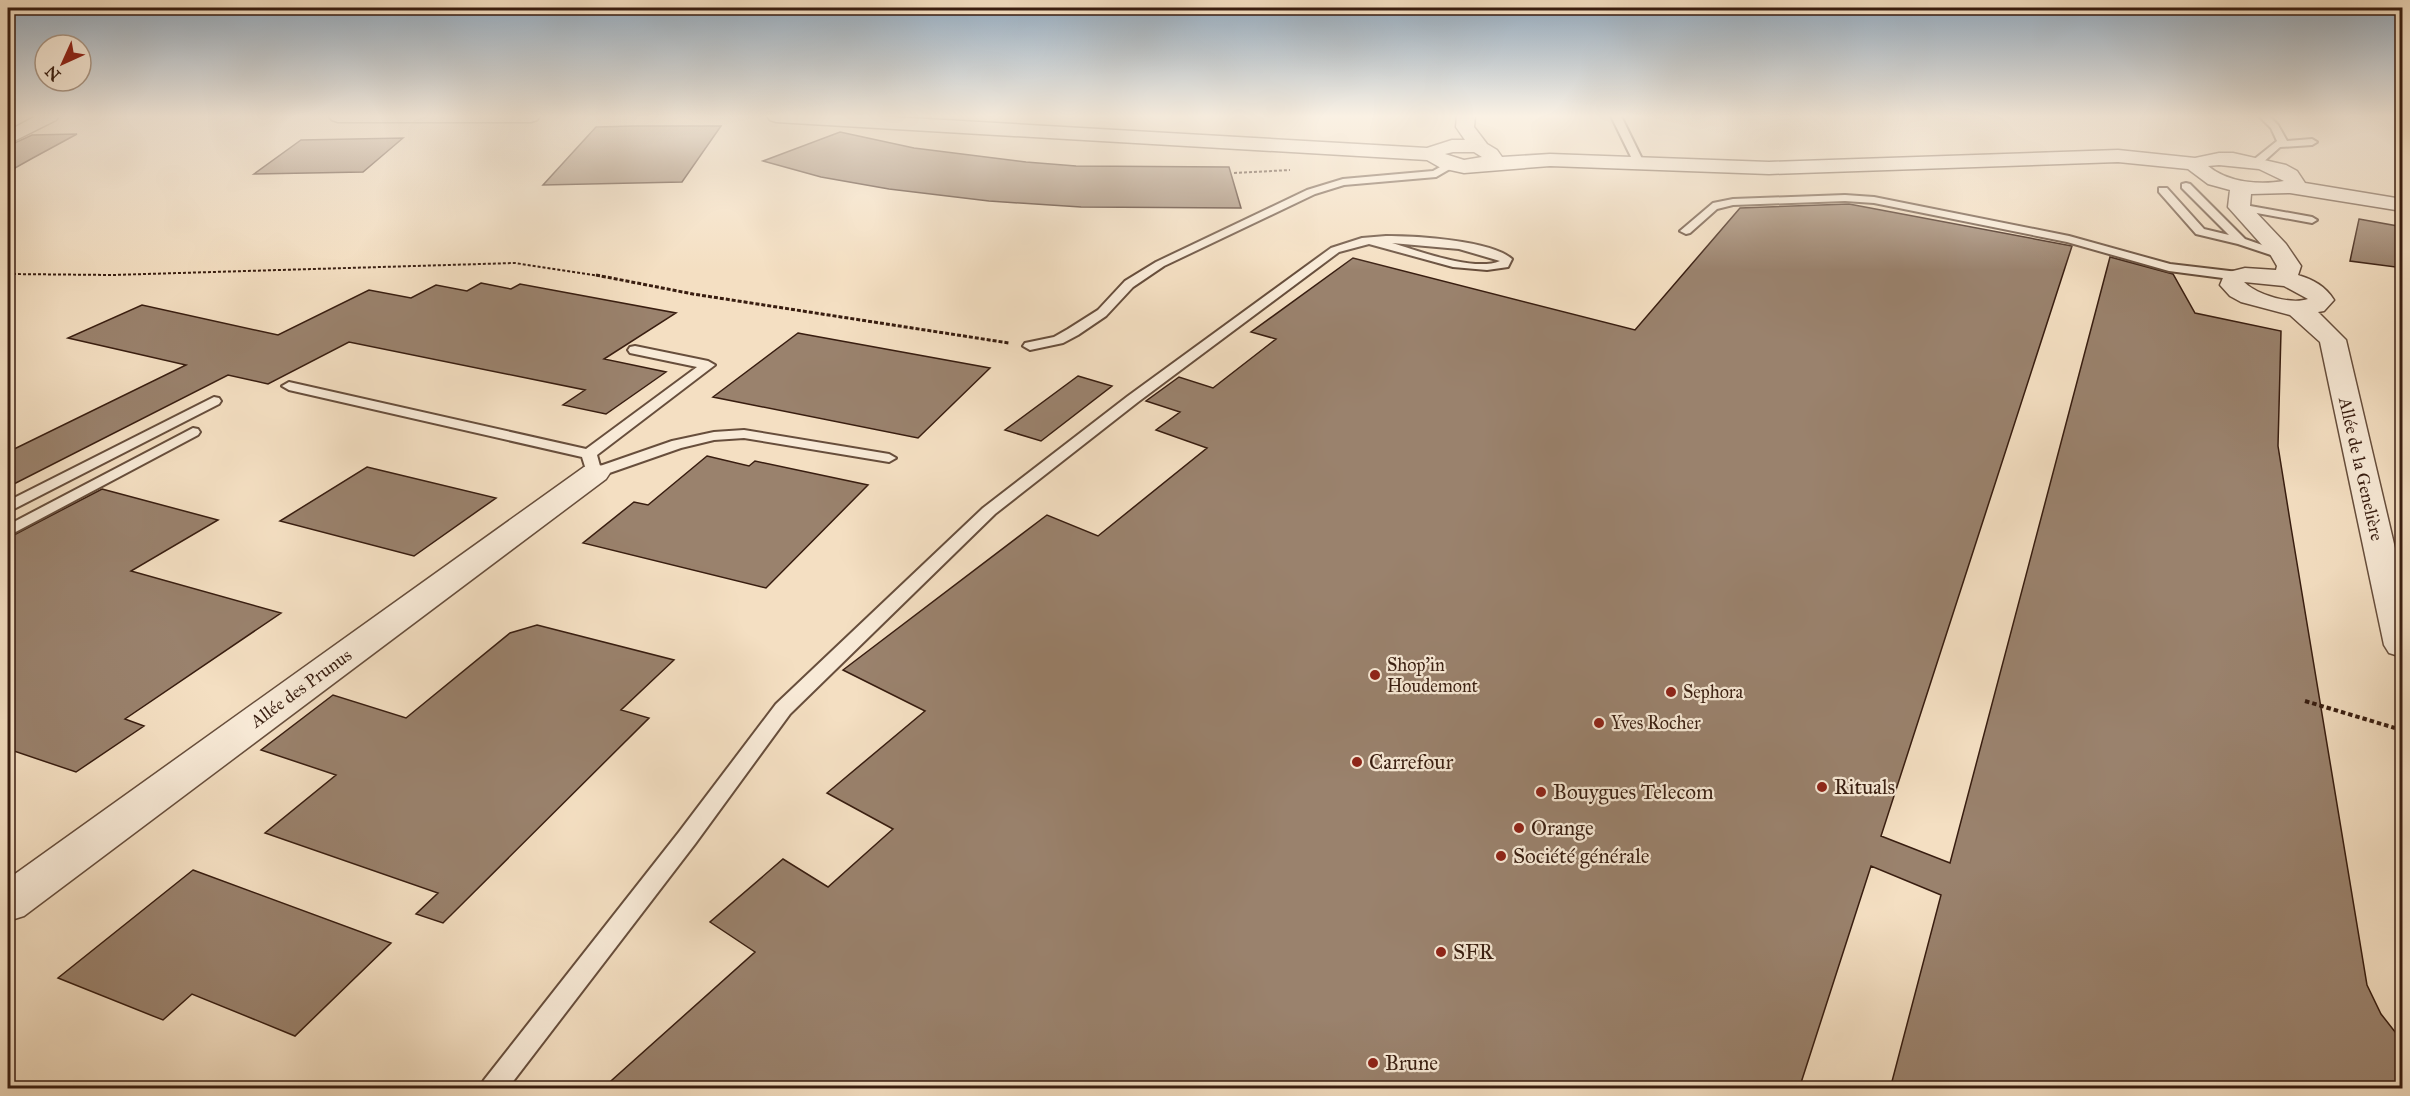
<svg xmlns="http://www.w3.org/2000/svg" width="2410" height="1096" font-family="'IM FELL Great Primer',serif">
  <rect width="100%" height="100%" fill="#f4dfc2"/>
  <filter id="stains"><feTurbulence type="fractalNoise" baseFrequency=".00333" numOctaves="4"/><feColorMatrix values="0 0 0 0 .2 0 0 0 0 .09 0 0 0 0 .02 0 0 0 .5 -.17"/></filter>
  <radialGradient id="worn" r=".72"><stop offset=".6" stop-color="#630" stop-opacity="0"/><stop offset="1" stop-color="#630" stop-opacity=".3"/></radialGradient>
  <path fill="#9a826d" stroke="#381d10" stroke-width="1.5" d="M634,126H721L682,182L543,185L596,127Z
    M840,132L914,148L1026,162L1076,166L1229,167L1241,208L1081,207L989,201L889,189L821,177L763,161Z
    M77,134L31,159L8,172V146L32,135Z
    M403,138L363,172L254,174L301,140Z
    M1849,204L2072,246L1881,836L1950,863L2110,257L2173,274L2195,313L2281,331L2278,446L2291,527L2367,985L2381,1014L2403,1042V1089H1890L1941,895L1871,866L1799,1089H602L755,952L710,922L783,859L828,887L893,829L827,793L925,711L843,670L1047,515L1098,536L1207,448L1156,430L1180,412L1146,401L1179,377L1213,388L1276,339L1251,332L1353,258L1635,330L1740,208Z
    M2359,219L2403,227V268L2350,261Z
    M481,283L511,289L520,284L676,313L604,359L666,372L606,414L563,405L585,390L349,342L268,384L228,375L8,487V452L186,365L68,338L142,305L278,335L369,290L411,298L436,285L467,291Z
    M798,333L803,334L990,368L918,438L713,397Z
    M1078,376L1112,386L1041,441L1005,430Z
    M707,456L749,466L755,461L868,485L766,588L583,543L634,502L648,505Z
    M367,467L496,498L414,556L280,521Z
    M102,489L218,520L131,571L281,613L125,719L144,726L76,772L8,749V538Z
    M537,625L674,660L621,710L649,718L443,923L416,914L438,893L265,833L336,775L261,750L333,695L406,718L510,633Z
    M193,870L391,943L295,1036L192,994L163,1020L58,978Z"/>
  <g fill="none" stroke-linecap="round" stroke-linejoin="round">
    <g stroke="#674e3c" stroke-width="4">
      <path id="lane" d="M1611,116H1621L1645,165L1644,167L1635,165Z
        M2259,116H2269L2278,125L2287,141L2312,139L2317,142L2312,145L2280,147L2260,165H2252V161L2277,141L2271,128Z
        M1451,161L1455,162V166L1436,177L1344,185L1315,194L1164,266L1133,287L1106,316L1078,335L1063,343L1030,350L1023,346L1025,343L1054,337L1068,329L1098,310L1125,281L1156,262L1307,190L1343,179L1433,171Z
        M2186,183L2190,184L2245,239L2288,254V258H2280L2238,244L2196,234L2159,192V188H2167L2204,229L2229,235L2182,188V184Z
        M1845,195L1874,197L2069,236L2170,264L2238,272L2244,276L2238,280L2169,271L2067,242L1874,203L1845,201L1733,205L1717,209L1690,233L1686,234L1680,231L1713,203L1733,199Z
        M2239,204L2312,217L2317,220L2312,223L2235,209L2234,207Z
        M1386,236C1414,236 1491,240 1512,259L1508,267L1487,270L1453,267L1369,244L1339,252L1138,402L995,514L790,714L695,844L508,1088H480L484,1080L679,832L776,704L983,508L1128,396L1331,248L1362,238ZM1392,243L1459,249L1500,261C1474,272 1419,251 1392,243Z
        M635,346L708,361L715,365L597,455L600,466L672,441L714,432L744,430L889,454L896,458L889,462L744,438L714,440L681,448L595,478L587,473L582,457L289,390L282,386L289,382L586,449L697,367L630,353L628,350L630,347Z
        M214,397L219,398L221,401L219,404L8,512V501Z
        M193,428L198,429L200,432L198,435L8,536V525Z"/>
    </g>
    <g stroke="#674e3c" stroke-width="3">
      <path id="street" d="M36,116H59L56,120L8,144V131Z
        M329,116H540L537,120L531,122H338L332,120Z
        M767,116H875L1427,148L1452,140H1465L1456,127L1457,116H1475L1474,127L1487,144L1497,150L1502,157L1550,154L1769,162L2118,150L2195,158L2219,153H2233L2286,165L2297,171L2305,183L2402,199V211L2290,193L2251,194L2250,206L2286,244L2301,266L2298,275C2314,280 2325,286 2334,300L2324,311L2318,312L2346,340L2402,578V657L2389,653L2384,645L2320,342L2290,315L2241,302L2230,296L2220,285L2225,273L2245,268L2276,270L2277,266L2270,254L2228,207L2230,190L2208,184L2188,169L2118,162L1769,174L1550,166L1464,173L1441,168L1427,160L776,122L770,120ZM1453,152H1474L1482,157L1464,160L1445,154ZM2219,165L2259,169L2284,181C2260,185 2228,183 2208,166ZM2244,282L2284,286L2308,299C2291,305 2257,295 2244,282Z
        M595,464L606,467L610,473L606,479L24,916L8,921V879L584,467Z"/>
    </g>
    <path stroke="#381d10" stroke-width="2" stroke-dasharray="3 2" stroke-linecap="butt" d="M1234,173L1290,170
      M8,274L112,275L515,263L606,277"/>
    <path stroke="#381d10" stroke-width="3" stroke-dasharray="4 2" stroke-linecap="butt" d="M596,275L693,294L1009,343"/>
    <path stroke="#381d10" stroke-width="4" stroke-dasharray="4.5 3" stroke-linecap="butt" d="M2305,701L2395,728"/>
    <use href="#lane" fill="#f8ead7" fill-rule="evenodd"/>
    <use href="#street" fill="#f8ead7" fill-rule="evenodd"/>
  </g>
  <linearGradient id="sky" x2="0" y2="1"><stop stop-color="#93abc0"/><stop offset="0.43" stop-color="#faf1e4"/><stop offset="1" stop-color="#faf1e4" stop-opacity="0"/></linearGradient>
  <rect width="2410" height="270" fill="url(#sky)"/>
  <g fill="#8f2418" stroke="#f8ead7" stroke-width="2">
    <circle cx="1375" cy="675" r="6"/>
    <circle cx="1671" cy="692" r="6"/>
    <circle cx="1599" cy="723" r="6"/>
    <circle cx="1357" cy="762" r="6"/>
    <circle cx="1822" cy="787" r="6"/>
    <circle cx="1541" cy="792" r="6"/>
    <circle cx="1519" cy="828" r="6"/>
    <circle cx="1501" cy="856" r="6"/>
    <circle cx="1441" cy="952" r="6"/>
    <circle cx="1373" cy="1063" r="6"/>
  </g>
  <g text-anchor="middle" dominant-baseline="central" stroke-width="4.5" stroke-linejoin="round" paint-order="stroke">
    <g font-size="18" fill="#381d10" stroke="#f8ead7">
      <text transform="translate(2361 469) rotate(77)">Allée de la Genelière</text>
      <text transform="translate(301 688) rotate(-36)">Allée des Prunus</text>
    </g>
    <g font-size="18" fill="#381d10" stroke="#f8ead7" text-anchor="start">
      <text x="1387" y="665">Shop’in<tspan x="1387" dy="21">Houdemont</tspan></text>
      <text x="1683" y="692">Sephora</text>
      <text x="1611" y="723">Yves Rocher</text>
    </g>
    <g font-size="21" fill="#381d10" stroke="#f8ead7" text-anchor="start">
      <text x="1369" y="762">Carrefour</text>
      <text x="1834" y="787">Rituals</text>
      <text x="1553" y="792">Bouygues Telecom</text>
      <text x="1531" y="828">Orange</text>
      <text x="1513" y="856">Société générale</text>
      <text x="1453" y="952">SFR</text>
      <text x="1385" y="1063">Brune</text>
    </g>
  </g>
  <rect width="2410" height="1096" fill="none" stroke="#f4dfc2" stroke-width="30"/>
  <rect x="9" y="9" width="2392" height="1078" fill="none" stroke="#381d10" stroke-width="3"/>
  <rect x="15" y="15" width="2380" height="1066" fill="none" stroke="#381d10" stroke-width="1.5"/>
  <g transform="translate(63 63) rotate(225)"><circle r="28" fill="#f8ead7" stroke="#ab9887" stroke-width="1.5"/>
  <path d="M0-4.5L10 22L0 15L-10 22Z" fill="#8f2418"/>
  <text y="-9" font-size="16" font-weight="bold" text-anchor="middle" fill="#381d10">N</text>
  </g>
  <rect width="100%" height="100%" filter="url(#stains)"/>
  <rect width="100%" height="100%" fill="url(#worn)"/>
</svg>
